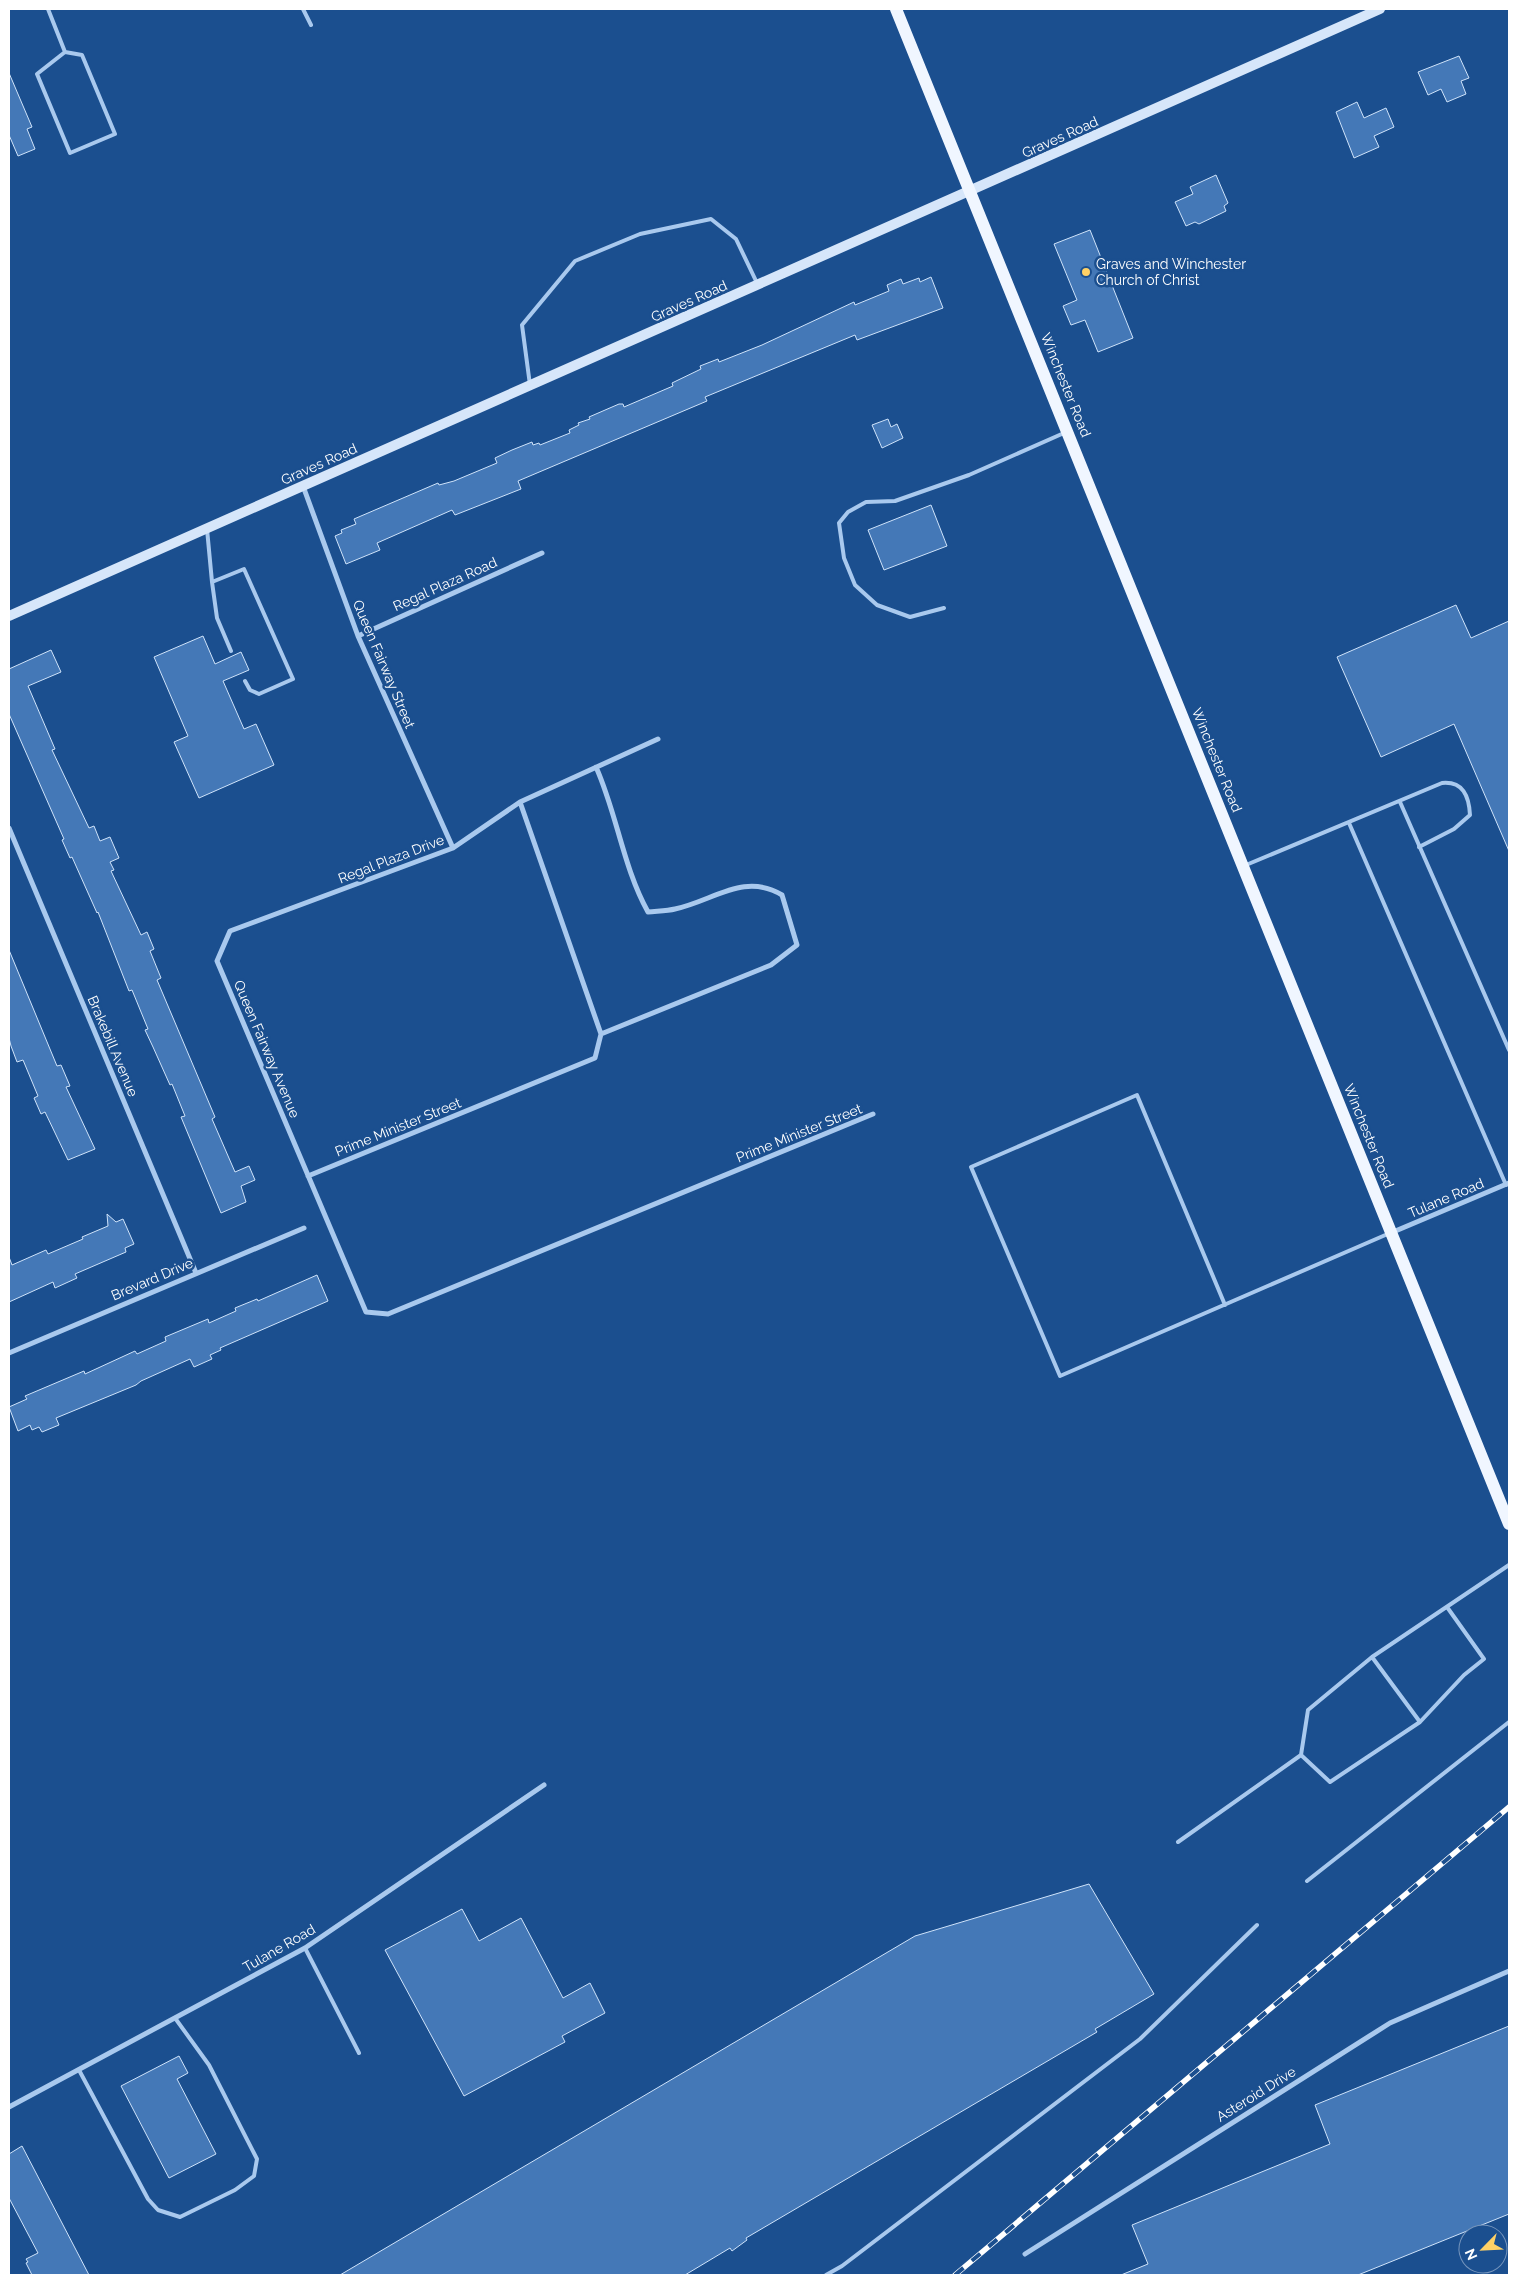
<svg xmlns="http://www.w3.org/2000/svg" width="1518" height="2284" font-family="Raleway,sans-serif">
  <rect width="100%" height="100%" fill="#1b4f8f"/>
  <path fill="#4478b7" stroke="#cfe3fa" d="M1459,56L1469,78L1461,81L1466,94L1447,102L1441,89L1428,95L1418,72Z
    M9,73L32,127L27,129L35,149L18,156L9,135Z
    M1357,102L1364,118L1386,108L1394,127L1374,136L1379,147L1354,158L1336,112Z
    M1216,175L1228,203L1224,206L1226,211L1199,224L1195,222L1186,226L1175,202L1193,194L1190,187Z
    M1090,230L1133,338L1098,352L1085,320L1071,325L1063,306L1077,300L1054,244Z
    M931,277L943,308L857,340L855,335L705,397L707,401L518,481L521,489L455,515L452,510L377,543L380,550L346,564L335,536L342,533L341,530L356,524L354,519L438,483L439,485L454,481L497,463L495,458L512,450L532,442L533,445L539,443L540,445L570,433L569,430L579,425L578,423L590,419L589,417L619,404H623L624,407L673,386L672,383L701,369L700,366L718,359L719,362L762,345L854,302L855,305L889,291L887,285L901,279L903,284L919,278L920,282Z
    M888,419L891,427L897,424L903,438L882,448L872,425Z
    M931,505L947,546L884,570L868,530Z
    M1456,605L1471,638L1509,621V851L1454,724L1381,757L1337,657Z
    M203,636L215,664L241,652L249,670L223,681L244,729L256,724L274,765L199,798L174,742L188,736L154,657Z
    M51,650L61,672L28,686L55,749L52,750L89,828L94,826L100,841L110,837L119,858L110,862L114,870L111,871L141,935L147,932L154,949L150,951L161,978L157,980L215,1117L212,1119L235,1172L249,1166L255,1180L241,1186L246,1202L221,1213L181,1117L185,1116L172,1084L170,1085L153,1047L145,1030L148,1029L132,990L129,991L98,912L97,913L72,857L70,858L62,840L64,839L9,714V669Z
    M9,950L57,1066L61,1065L70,1086L66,1087L95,1149L68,1160L45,1112L41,1114L34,1098L38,1096L23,1060L17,1062L11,1046L9,1038Z
    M107,1214L116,1222L123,1219L134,1244L125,1248L126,1252L75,1274L77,1278L55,1288L53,1282L9,1302V1257L12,1265L46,1250L48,1254L83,1239L82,1237L108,1226Z
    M317,1275L328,1301L220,1348L221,1350L210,1355L212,1359L194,1367L190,1359L141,1381L136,1385L56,1418L59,1425L42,1432L39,1427L32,1430L30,1425L18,1431L9,1407L27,1399L25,1396L84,1371L85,1374L135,1351L137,1354L166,1341L165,1337L208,1319L209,1323L236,1311L235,1308L257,1299L258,1301Z
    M1089,1884L1154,1994L1095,2029L1097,2032L746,2238L747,2240L732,2251L730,2248L685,2275H340L915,1936Z
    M462,1909L479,1941L521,1918L563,1998L590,1983L605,2013L562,2036L565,2042L464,2096L385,1950Z
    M1509,2026V2214L1358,2275H1121L1148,2264L1132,2225L1330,2144L1315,2105Z
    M179,2056L188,2073L177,2079L216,2154L169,2178L121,2086Z
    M22,2146L89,2275H32L26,2263L28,2262L26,2259L38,2253L9,2198V2154Z"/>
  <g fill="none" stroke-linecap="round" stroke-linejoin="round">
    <path stroke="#a9c9ee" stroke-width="4" d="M48,9L65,52
      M303,9L311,25
      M65,52L82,55L115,134L70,153L37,74Z
      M530,385L522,325L575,261L640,234L711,219L736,239L757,283
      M207,529L212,582L244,569L293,679L259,694L250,690L245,681
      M212,582L217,618L231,651
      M944,608L910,617L877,605L855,585L844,558L839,523L848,512L866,502L895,501L969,475L1064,433
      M1400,802L1509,1050
      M1349,823L1506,1185
      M1246,865L1442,783C1463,781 1469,796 1470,815L1454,829L1419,847
      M1225,1305L1137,1095L971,1167L1060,1376C1170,1329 1280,1281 1390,1233
      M1372,1657L1420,1722
      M1301,1755L1330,1782L1420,1722L1464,1675L1484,1659L1447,1607
      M1178,1842L1301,1755L1308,1710L1372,1657L1509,1565
      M1307,1881L1509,1722
      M305,1948L359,2053
      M79,2070L148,2199L158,2210L180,2217L235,2190L254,2176L257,2159L209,2065L175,2018
      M826,2275L842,2266L1140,2039L1257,1925"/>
    <path stroke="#a9c9ee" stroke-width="5" d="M303,486L358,636L453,848
      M358,636L542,553
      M658,739L520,802L453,848L230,931L217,961L366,1312L388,1314L873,1114
      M520,802L601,1034
      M9,828L196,1273
      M308,1176L595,1058L601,1034L771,965L797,945L782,895C744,872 713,901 675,909C667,911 657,911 648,912C623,867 617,814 596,767
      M1393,1232L1509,1183
      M9,1353L304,1228
      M9,2107L305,1948L544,1785
      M1025,2254L1390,2023L1509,1971"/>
    <path stroke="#d6e6fa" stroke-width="10" d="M9,616L1380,9"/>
    <path stroke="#f0f6ff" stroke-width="12" d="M896,9L1509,1524"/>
    <g stroke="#fff" stroke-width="5.5">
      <path id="rail" d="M955,2275L1509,1807"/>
    </g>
    <use href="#rail" stroke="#1b4f8f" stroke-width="4" stroke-dasharray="11" stroke-linecap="butt"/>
  </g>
  <circle fill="#ffd166" stroke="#1b4f8f" stroke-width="2" cx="1086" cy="272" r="5"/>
  <g text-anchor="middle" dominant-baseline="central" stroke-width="5" stroke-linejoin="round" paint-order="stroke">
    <g font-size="14" fill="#fff" stroke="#1b4f8f">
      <text transform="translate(1060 137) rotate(-24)">Graves Road</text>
      <text transform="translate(689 301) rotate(-24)">Graves Road</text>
      <text transform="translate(1066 385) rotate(68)">Winchester Road</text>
      <text transform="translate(319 464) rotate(-24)">Graves Road</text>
      <text transform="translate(445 584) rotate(-24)">Regal Plaza Road</text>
      <text transform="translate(384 664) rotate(67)">Queen Fairway Street</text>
      <text transform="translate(1217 760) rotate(68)">Winchester Road</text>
      <text transform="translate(391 859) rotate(-21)">Regal Plaza Drive</text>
      <text transform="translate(113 1046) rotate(67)">Brakebill Avenue</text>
      <text transform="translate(267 1049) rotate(67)">Queen Fairway Avenue</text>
      <text transform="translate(398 1127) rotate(-22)">Prime Minister Street</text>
      <text transform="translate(799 1133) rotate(-22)">Prime Minister Street</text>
      <text transform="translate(1369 1136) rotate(68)">Winchester Road</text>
      <text transform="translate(1446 1198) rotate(-23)">Tulane Road</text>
      <text transform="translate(152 1279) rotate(-23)">Brevard Drive</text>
      <text transform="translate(279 1948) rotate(-30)">Tulane Road</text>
      <text transform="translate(1256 2094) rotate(-32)">Asteroid Drive</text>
    </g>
    <g font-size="14" fill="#fff" stroke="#1b4f8f" text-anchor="start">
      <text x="1096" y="264">Graves and Winchester<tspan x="1096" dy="16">Church of Christ</tspan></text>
    </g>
  </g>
  <rect width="1518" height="2284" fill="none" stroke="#ffffff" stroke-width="20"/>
  <g transform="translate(1483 2249) rotate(246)"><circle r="24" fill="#1b4f8f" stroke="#7695bc"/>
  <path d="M0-4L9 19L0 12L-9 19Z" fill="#ffd166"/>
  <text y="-8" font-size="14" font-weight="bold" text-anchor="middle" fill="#ffffff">N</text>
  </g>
</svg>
